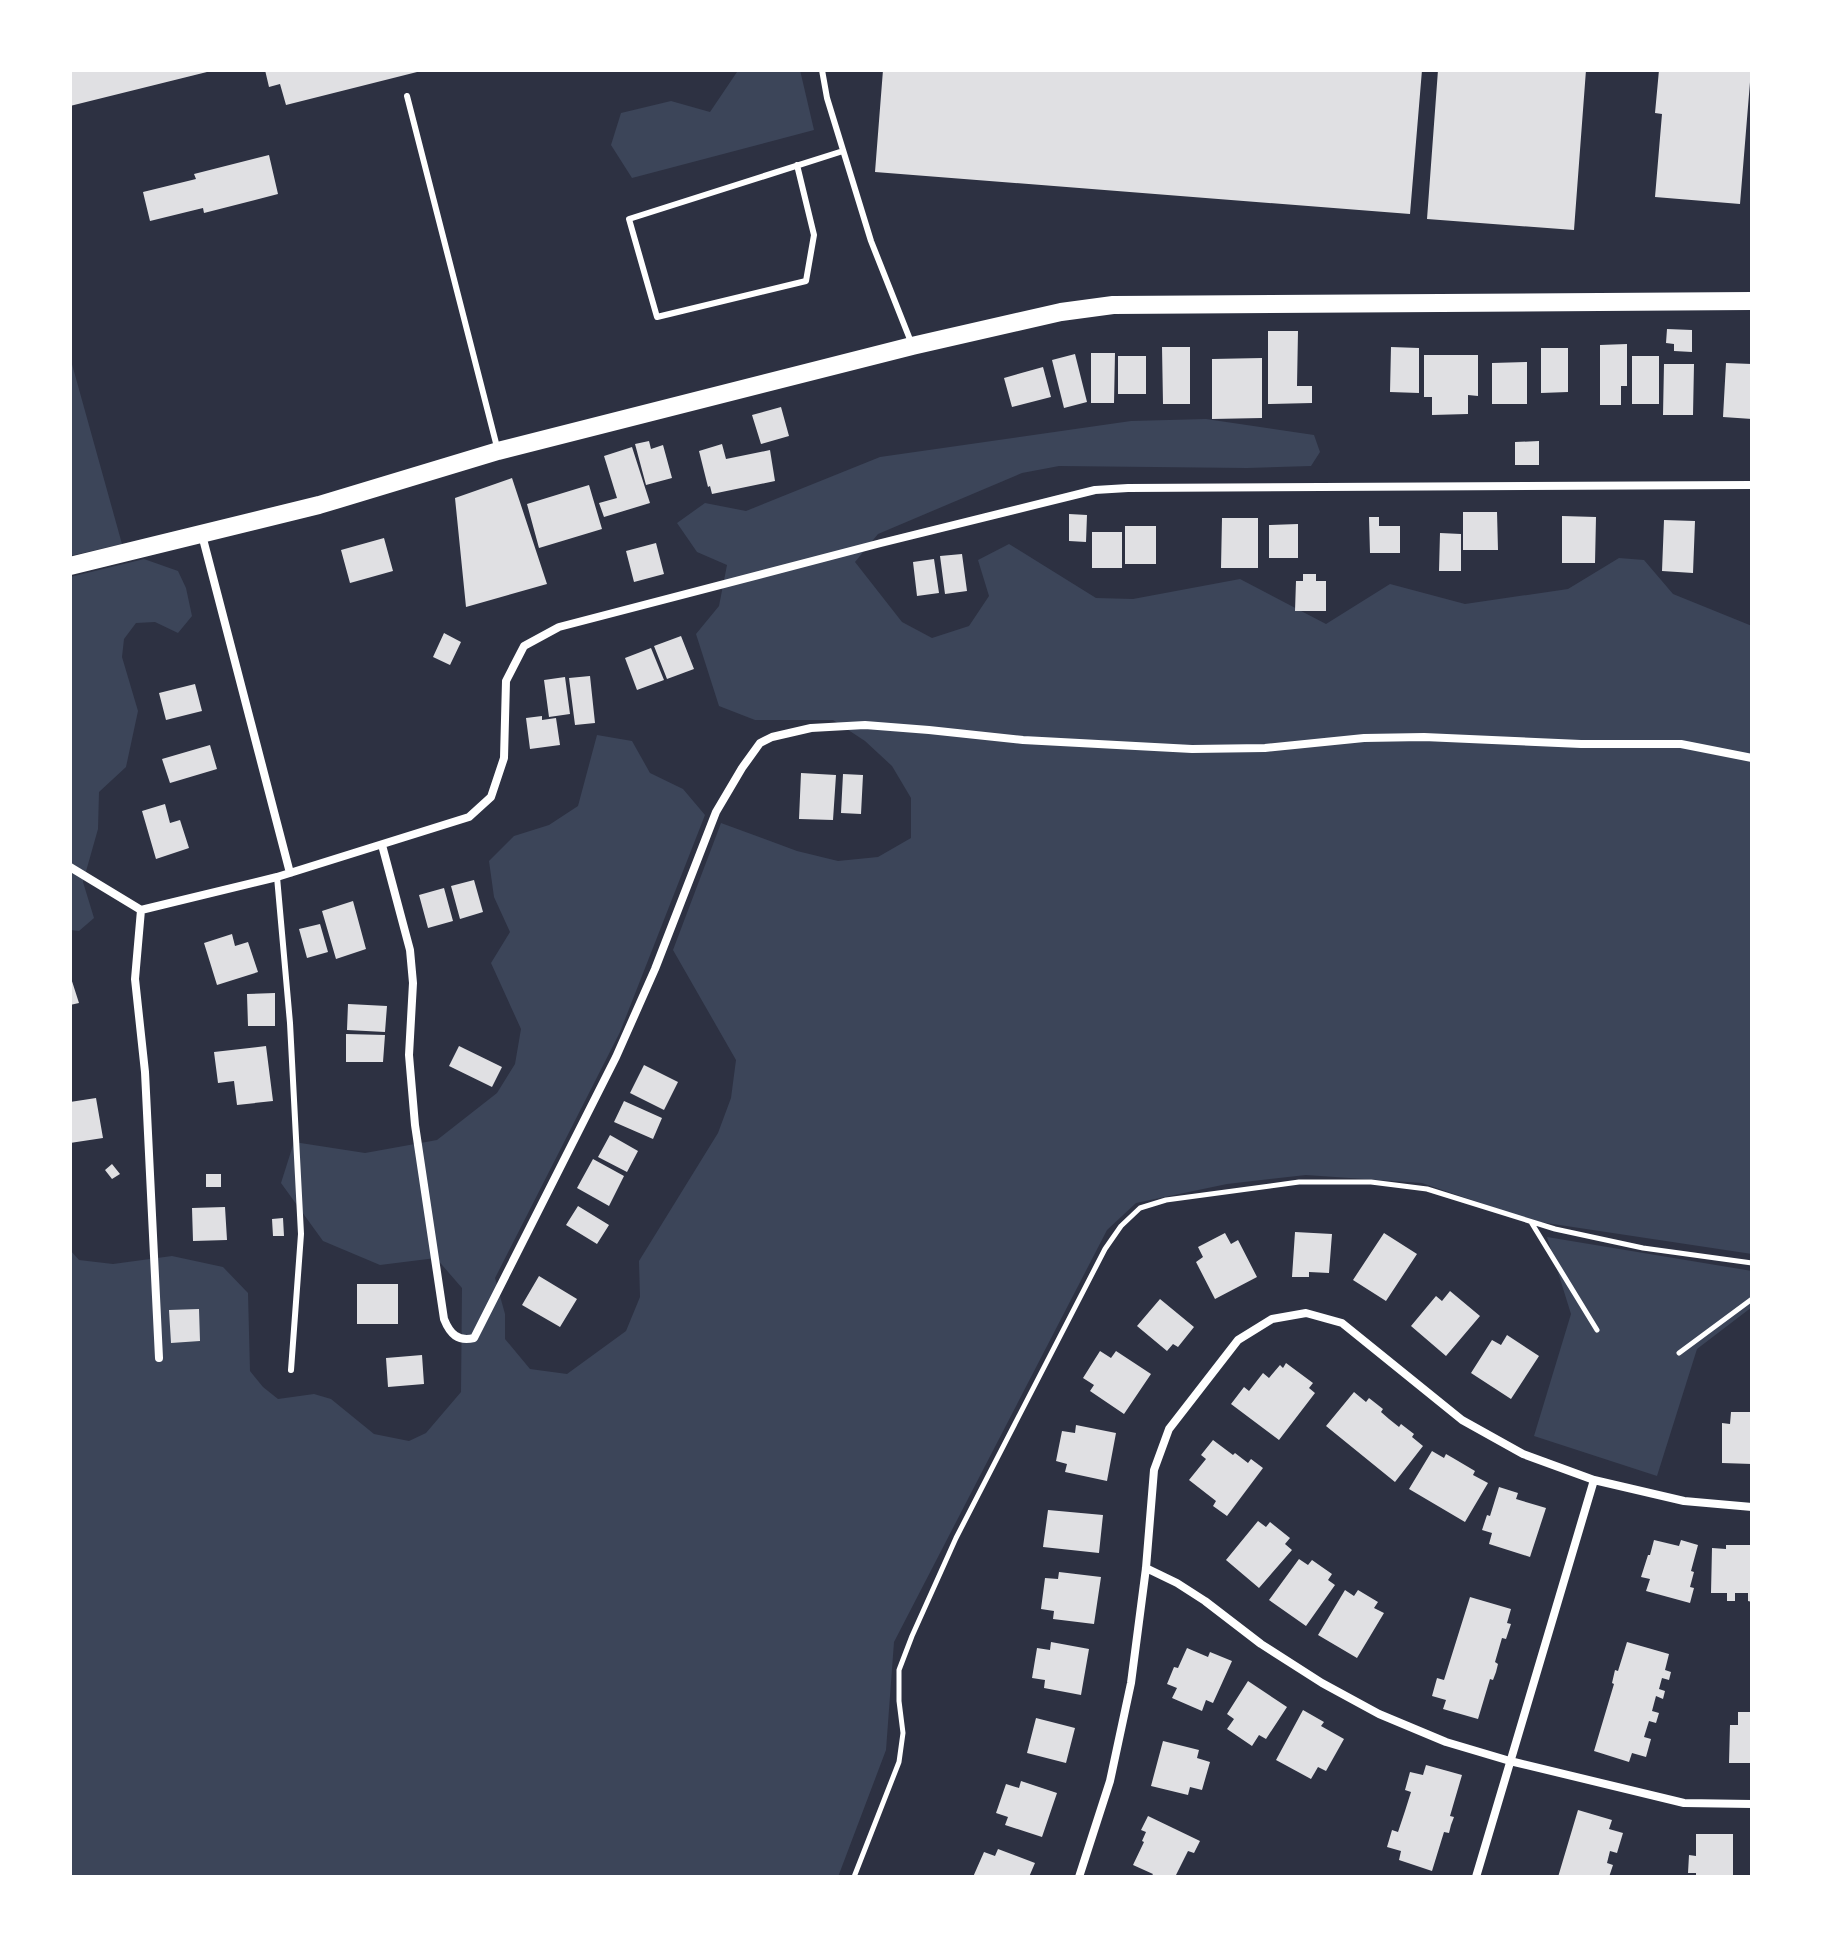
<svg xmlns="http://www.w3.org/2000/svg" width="1822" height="1947" font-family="Quicksand,sans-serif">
  <rect width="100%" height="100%" fill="#2d3142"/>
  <path fill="#3c4559" d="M736,70H800L814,130L632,178L611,145L621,113L671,101L710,112L737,72Z
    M70,357L122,544L70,556Z
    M1206,419L1314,435L1320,452L1311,466L1247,468L1059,466L1022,473L878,534L855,562L902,622L932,638L969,626L989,596L978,560L1009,544L1096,598L1133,599L1240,579L1326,624L1390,584L1465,604L1568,589L1619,558L1644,560L1673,594L1752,626V1254L1533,1221L1422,1183L1306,1175L1227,1184L1136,1203L1107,1230L894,1642L886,1750L838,1877H70V1250L79,1260L113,1264L172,1256L223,1267L248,1293L250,1371L263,1387L278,1399L314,1394L331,1399L374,1434L409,1441L426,1433L461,1392L462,1288L436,1258L380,1265L323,1241L281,1183L294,1142L365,1153L437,1140L497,1093L515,1064L521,1029L491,963L510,932L494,897L489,861L514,836L549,825L578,806L597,735L632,741L650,773L683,789L705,815L620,1032L495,1278L505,1314V1339L530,1369L567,1374L626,1331L640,1297L639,1261L718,1133L731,1098L736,1060L673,950L721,823L797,851L838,861L878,857L911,838V798L892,766L865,741L833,720H755L719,706L696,634L719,606L727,565L697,552L677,523L705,503L746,511L880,457L1131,421Z
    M144,559L178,571L186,588L192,616L178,633L155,622L136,623L124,639L122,657L138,711L126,767L99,792L98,829L83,882L94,918L79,931L70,930V577Z
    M1547,1237L1752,1271V1307L1697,1349L1657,1476L1534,1436L1571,1314Z"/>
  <path fill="#e0e0e3" d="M70,70H211V71L70,106Z
    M265,70H421V71L286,105L280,84L269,87Z
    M883,70H1422L1410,214L875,172Z
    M1438,70H1586L1574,230L1427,219Z
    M1659,70H1751L1740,204L1655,197L1662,114L1655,113Z
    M269,155L278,194L204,213L203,208L150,221L143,192L196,179L194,174Z
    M1667,329L1692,330V352L1674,351V344L1666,343Z
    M1268,331H1298L1297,386H1312V403L1268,404Z
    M1627,344V386H1621V405H1600V345Z
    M1162,347H1190V404H1163Z
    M1391,347L1419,348V393L1390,392Z
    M1541,348H1568V392L1541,393Z
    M1091,353H1115L1114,403H1091Z
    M1075,354L1087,402L1064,408L1052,360Z
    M1424,355H1478V396L1468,395V414L1432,415V397H1424Z
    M1118,356H1146V394H1118Z
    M1632,356H1659V404H1632Z
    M1262,358V418L1212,419V359Z
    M1527,362V404H1492V363Z
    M1726,363L1752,364V419L1723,417Z
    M1664,364H1694L1693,415H1663Z
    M1043,367L1051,397L1012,407L1004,378Z
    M781,407L789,436L761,444L752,415Z
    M649,441L651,449L663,445L672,478L646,485L635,444Z
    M1539,441V465H1515V442Z
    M722,444L726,459L770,450L775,481L712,494L710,486L708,487L699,451Z
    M632,447L650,503L604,517L599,503L617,498L604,456Z
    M512,478L547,584L466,607L455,498Z
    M589,485L602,529L539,548L527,504Z
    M1463,512H1497L1498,550H1463Z
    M1069,514L1087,515L1086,542L1069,541Z
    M1562,516L1596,517L1595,563H1562Z
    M1369,517H1379V526H1400V553H1370Z
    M1222,518H1258V568H1221Z
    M1664,520L1695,521L1693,573L1662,571Z
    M1298,524V558H1269V525Z
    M1125,526H1156V564H1125Z
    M1092,532H1122V568H1092Z
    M1440,533L1461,534V571H1439Z
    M384,538L393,571L350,583L341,550Z
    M656,543L664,574L634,582L626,551Z
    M962,554L967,591L945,594L940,556Z
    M934,559L939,593L917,596L913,562Z
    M1303,574H1316V581H1326V611H1295L1296,581H1303Z
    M444,633L461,642L450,665L433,657Z
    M681,636L694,669L667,679L654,646Z
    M651,648L664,680L637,690L625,658Z
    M590,676L595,723L575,725L569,678Z
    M565,677L570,714L549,717L544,680Z
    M195,684L202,711L166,720L159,693Z
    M542,716V720L556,718L560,745L530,749L526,718Z
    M210,745L217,769L170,783L162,759Z
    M801,773L836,775L833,820L799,819Z
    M843,774L863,775L861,814L841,813Z
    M165,804L170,823L180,820L189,848L156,859L142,811Z
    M474,880L483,912L460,919L451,886Z
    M444,888L453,921L428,928L419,895Z
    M353,901L366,949L336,959L322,911Z
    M320,924L328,952L307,958L299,929Z
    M232,934L235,946L248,942L258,972L217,985L204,943Z
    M70,975L79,1003L70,1005Z
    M275,993V1026H248L247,994Z
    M348,1004L387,1006L385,1032L347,1030Z
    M346,1034L385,1035L383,1062H346Z
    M266,1046L273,1101L237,1105L234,1081L218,1083L214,1052Z
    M459,1046L502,1067L492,1087L449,1066Z
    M644,1065L678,1082L664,1110L630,1093Z
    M96,1098L103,1138L70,1143V1102Z
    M624,1101L662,1118L653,1139L614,1122Z
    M610,1135L638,1151L627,1172L598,1157Z
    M593,1159L624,1176L609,1206L577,1188Z
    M112,1164L120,1174L112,1179L105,1170Z
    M206,1174H221V1187H206Z
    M578,1206L609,1225L597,1244L566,1225Z
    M225,1207L227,1240L193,1241L192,1208Z
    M283,1218L284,1236H273L272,1219Z
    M1295,1232L1332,1234L1329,1273L1309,1272V1277H1292Z
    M1225,1233L1231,1244L1238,1240L1257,1277L1215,1299L1196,1262L1203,1257L1198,1247Z
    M1384,1233L1417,1254L1386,1301L1353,1280Z
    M539,1276L577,1299L560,1327L522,1305Z
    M357,1284H398V1324H357Z
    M1450,1291L1480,1316L1446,1356L1411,1326L1436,1296L1442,1301Z
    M1160,1299L1194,1327L1178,1347L1173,1344L1167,1351L1137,1326Z
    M199,1309L200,1341L171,1343L169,1310Z
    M1507,1335L1539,1356L1511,1399L1471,1373L1492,1340L1501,1345Z
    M1100,1351L1111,1358L1116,1351L1151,1374L1124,1414L1090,1391L1094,1385L1083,1378Z
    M422,1355L424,1384L388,1387L386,1358Z
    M1286,1363L1313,1383L1309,1388L1315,1393L1279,1440L1231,1404L1244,1387L1249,1391L1263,1373L1269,1378L1280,1365L1283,1368Z
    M1354,1392L1366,1402L1369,1398L1383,1409L1381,1412L1389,1419L1399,1427L1401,1424L1414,1434L1412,1437L1423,1446L1395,1482L1326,1426Z
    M1731,1412H1752V1464L1722,1463V1423L1730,1424Z
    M1076,1425L1116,1433L1107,1481L1065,1472L1067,1464L1056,1461L1062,1431L1075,1433Z
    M1213,1440L1233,1455L1235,1453L1248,1463L1251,1459L1263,1468L1227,1516L1213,1506L1216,1501L1189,1480L1206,1459L1201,1455Z
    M1432,1451L1444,1458L1446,1454L1453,1458L1475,1471L1473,1475L1488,1483L1465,1522L1409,1489Z
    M1499,1487L1518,1493L1516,1499L1546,1508L1530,1557L1489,1544L1492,1533L1482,1530L1487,1515L1490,1516Z
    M1048,1510L1103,1515L1099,1553L1043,1547Z
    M1258,1521L1266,1527L1270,1522L1290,1538L1285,1544L1292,1550L1259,1588L1226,1560Z
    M1654,1540L1679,1546L1681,1540L1698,1545L1691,1571L1694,1572L1690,1587L1694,1588L1690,1603L1646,1591L1650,1579L1641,1577L1648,1555H1650Z
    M1726,1545H1752V1602L1748,1601V1593H1735V1601H1727V1593H1711L1712,1548L1726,1549Z
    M1299,1559L1308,1565L1312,1560L1332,1574L1328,1580L1335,1585L1306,1626L1269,1600Z
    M1059,1572L1101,1577L1094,1624L1053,1619L1054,1611L1041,1609L1045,1578L1058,1579Z
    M1345,1590L1354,1596L1358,1590L1378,1602L1374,1608L1384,1613L1357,1658L1318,1635Z
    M1470,1597L1511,1609L1507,1623L1511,1624L1506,1639L1502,1638L1495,1662L1498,1664L1496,1672L1493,1680L1490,1679L1478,1719L1443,1709L1446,1700L1432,1696L1437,1678L1444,1680Z
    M1051,1642L1089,1649L1081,1695L1044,1688L1045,1680L1032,1678L1037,1648L1050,1650Z
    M1627,1642L1669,1654L1665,1670L1671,1672L1669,1680L1662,1678L1659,1689L1665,1691L1663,1699L1656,1696L1652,1711L1659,1713L1656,1723L1649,1721L1644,1737L1651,1739L1646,1757L1632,1753L1629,1762L1594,1751L1614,1684L1612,1683L1615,1670L1618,1671Z
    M1187,1648L1208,1657L1210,1652L1232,1661L1213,1703L1206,1700L1202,1711L1172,1698L1177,1688L1167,1684L1174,1667L1178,1668Z
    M1248,1681L1287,1707L1266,1739L1259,1735L1252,1746L1227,1729L1234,1719L1227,1714Z
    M1303,1710L1324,1722L1321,1726L1344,1739L1326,1771L1318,1767L1311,1779L1276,1760Z
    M1738,1712H1752V1763H1729L1730,1725H1738Z
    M1036,1718L1075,1728L1066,1763L1027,1753Z
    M1163,1741L1199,1750L1197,1758L1210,1762L1202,1790L1190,1787L1188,1795L1151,1786Z
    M1426,1765L1462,1775L1450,1816L1454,1817L1451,1825L1449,1833L1444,1832L1432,1871L1399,1860L1401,1851L1387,1847L1392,1830L1398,1832L1405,1811L1411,1792L1405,1790L1410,1772L1423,1775Z
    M1021,1781L1057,1793L1042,1837L1005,1825L1008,1817L996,1813L1006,1784L1019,1788Z
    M1578,1810L1612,1820L1609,1829L1623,1833L1617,1853L1610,1851L1607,1863L1613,1865L1609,1877H1558Z
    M1148,1816L1200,1841L1194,1853L1188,1851L1175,1877H1151L1153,1874L1133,1865L1144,1842L1142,1841L1146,1832L1141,1830Z
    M1696,1834H1733V1877H1696V1873H1688L1689,1855L1696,1856Z
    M998,1849L1035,1863L1029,1877H973L984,1852L995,1856Z"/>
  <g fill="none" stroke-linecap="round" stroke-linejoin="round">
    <path stroke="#fff" stroke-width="5" d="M1531,1222L1597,1330
      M1679,1353L1752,1299
      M854,1877L899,1762L903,1733L899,1701V1670L912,1636L956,1538L1105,1249L1121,1226L1140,1208L1166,1200L1299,1182H1371L1427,1189L1555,1229L1643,1248L1752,1263"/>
    <path stroke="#fff" stroke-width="6" d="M822,70L827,98L871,241L911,342
      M407,96L497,447
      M797,165L814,235L806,281L657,317L629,219L843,151
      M277,877L290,1023L301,1234L291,1370"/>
    <path stroke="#fff" stroke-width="8" d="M202,535L290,873
      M382,845L410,950L413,983L409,1055L415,1125L444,1319C450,1334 458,1342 474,1338L616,1057L655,969L716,812L742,768L760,743L772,737L811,728L865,725L929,730L1023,740L1192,749L1265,748L1364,738L1424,737L1581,744H1681L1752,758
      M70,867L141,910
      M141,910L277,877L469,817L491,797L504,758L506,681L524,646L559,627L881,543L1095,490L1128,488L1752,485
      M141,910L135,979L145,1072L159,1358
      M1146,1568L1177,1583L1205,1601L1261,1644L1322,1683L1379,1714L1446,1742L1510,1761L1684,1803L1752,1804
      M1079,1877L1110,1781L1131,1683L1146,1568L1154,1470L1169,1429L1238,1340L1272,1319L1306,1313L1342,1323L1462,1420L1523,1454L1594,1480L1684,1501L1752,1507
      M1476,1877L1594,1480"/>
    <path stroke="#fff" stroke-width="18" d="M70,566L319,505L498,451L912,346L1061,312L1113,305L1752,301"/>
  </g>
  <rect width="1822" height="1947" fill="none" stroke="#ffffff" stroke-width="144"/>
</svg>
